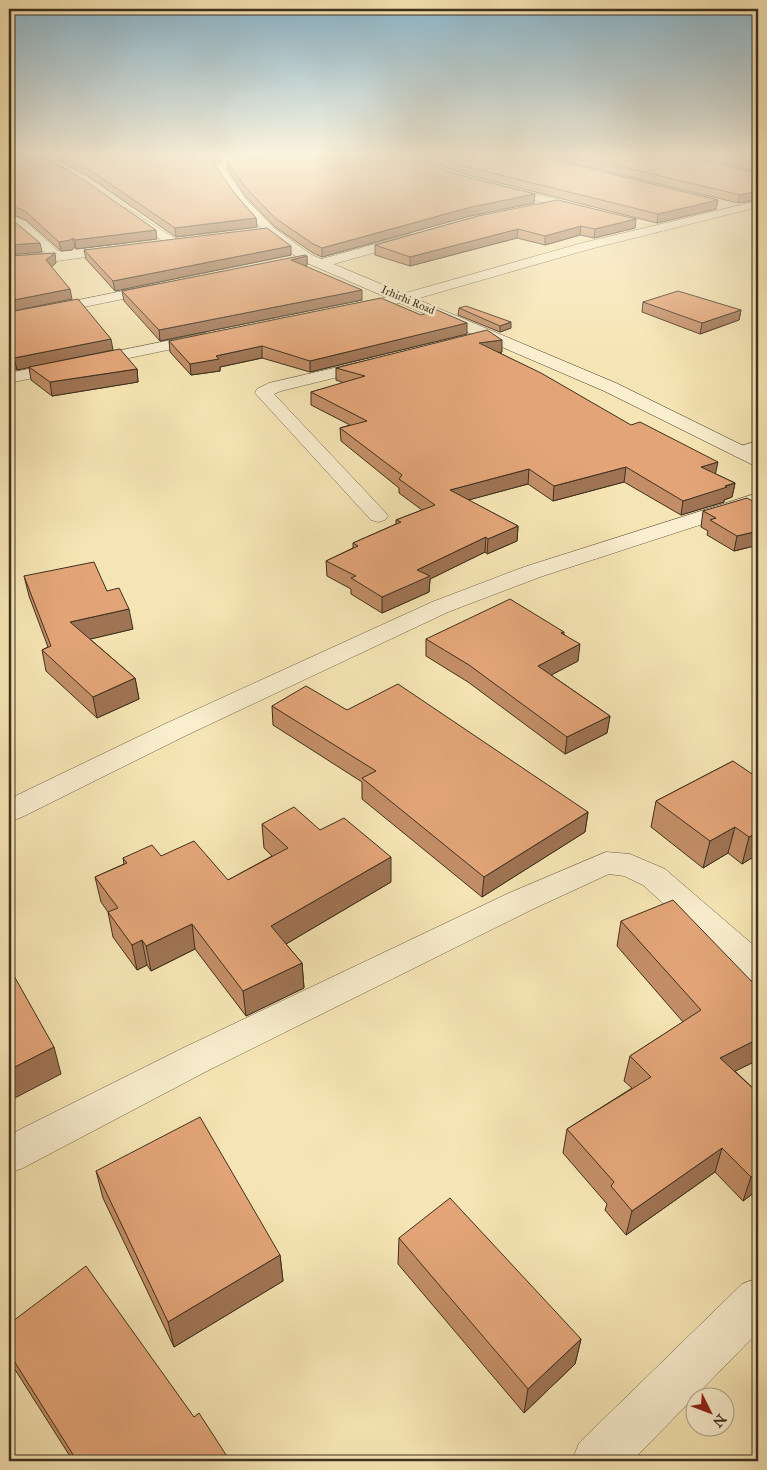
<svg xmlns="http://www.w3.org/2000/svg" width="767" height="1470" font-family="'IM FELL Great Primer',serif">
  <rect width="100%" height="100%" fill="#f6e5b4"/>
  <filter id="stains"><feTurbulence type="fractalNoise" baseFrequency=".004" numOctaves="4"/><feColorMatrix values="0 0 0 0 .2 0 0 0 0 .09 0 0 0 0 .02 0 0 0 .5 -.17"/></filter>
  <radialGradient id="worn" r=".72"><stop offset=".6" stop-color="#630" stop-opacity="0"/><stop offset="1" stop-color="#630" stop-opacity=".3"/></radialGradient>
  <g fill="none" stroke-linecap="round" stroke-linejoin="round">
    <g stroke="#6c5d45" stroke-width="1">
      <path id="street" d="M498,185L591,208L593,210L587,213L494,190L493,188Z
        M758,201V207L590,249L409,301L351,313L346,312L344,309L346,306L402,294L582,243Z
        M126,208L176,239L178,242L176,245H168L122,213L120,211Z
        M9,214L25,221L58,251L122,244L128,248L122,252L57,261L9,265V257L45,253L17,227L9,222Z
        M411,234L415,235L417,238L415,241L320,268L313,264L315,261Z
        M158,284L163,285L165,288L163,291L9,322V314Z
        M206,333L211,335L214,338L211,341L9,383V373Z
        M373,359L379,361L381,364L379,367L281,391L274,394L385,512L388,516L385,520L378,522L371,520L255,393L257,389L269,383Z
        M758,441V453L741,458L734,456L732,452L734,448Z
        M758,493V506L540,577L448,612L187,735L20,818L9,821V799L167,723L432,602L524,567Z
        M606,852L630,854L665,869L758,949V982L746,979L643,885L624,876L609,874L533,909L209,1070L23,1168L9,1173V1135L183,1048L509,893Z
        M758,1278V1332L632,1461H572L579,1443L742,1284Z"/>
    </g>
    <g stroke="#3e3020" stroke-width="1">
      <path id="secondary" d="M214,153H225L235,160V164L225,169L245,198L274,228L312,255L616,383L758,453V466L751,464L604,391L302,261L266,234L237,202L215,169L218,164L225,161Z"/>
    </g>
    <use href="#street" fill="#f9eece" fill-rule="evenodd"/>
    <use href="#secondary" fill="#f9eece" fill-rule="evenodd"/>
  </g>
  <path fill="#c38e67" stroke="#3e3020" d="M9,153L157,239L76,249L75,247L72,250L61,251L26,220L9,213Z
    M45,153H221V161L216,163L215,166L235,194L256,218L257,227L176,237L89,177Z
    M228,153H276L234,157Z
    M407,153H526L718,200L716,209L657,223L464,174Z
    M532,153H669L758,173V200L738,203Z
    M676,153H758V171Z
    M227,162L455,174L535,194L534,203L470,216L322,257L313,253L275,227L246,197L228,170Z
    M478,216L636,219L635,228L594,238L580,235L545,245L517,238L410,266L375,255V245Z
    M84,250L291,255L115,291L86,259Z
    M307,256V265L305,266L362,300L160,341L124,301L122,291Z
    M643,302L741,310L739,320L700,334L642,312Z
    M459,308L511,328L500,332L458,315Z
    M9,312L17,370L9,364Z
    M467,334L310,372L262,358L220,367V371L191,375L170,352L169,341Z
    M498,352L716,474L735,483L732,497L724,500V502L681,515L624,482L553,501L528,484L468,500L518,526L517,541L487,554L485,552L430,579L429,592L382,613L351,594V589L327,576L326,561L353,548V543L396,524V520L422,510L399,493V488L341,441L340,428L350,425L311,405V392L344,383L336,380V368L502,352Z
    M29,367L137,369L138,382L52,396L31,380Z
    M758,504V545L734,551L707,535L708,531L701,527L703,511Z
    M24,576L107,591L133,629L90,639L135,678L139,699L97,718L46,671L42,650L48,647L29,596Z
    M564,632V634L578,661L551,675L610,716L607,733L565,754L468,682L426,656V639Z
    M272,706L347,710L588,812L585,832L482,897L362,799V782L273,725Z
    M733,761L758,854L742,864L728,853L703,868L651,827L656,801Z
    M262,824L320,830L391,882L286,944L302,963L304,988L246,1016L195,949L151,971L147,965L137,970L113,937L108,912L101,902L95,877L124,864L123,858L161,856L228,880L272,856L264,848Z
    M621,921L758,988V1060L735,1071L758,1093V1196L755,1192L743,1201L715,1172L626,1235L605,1210L607,1204L563,1153L567,1129L632,1088L624,1081L630,1056L683,1022L617,946Z
    M96,1171L280,1255L283,1281L174,1347L103,1198Z
    M399,1238L581,1339L575,1364L524,1413L398,1264Z
    M9,1324L194,1417L230,1461H73L9,1360Z"/>
  <path fill="#9f7454" stroke="#3e3020" d="M221,153V161L216,163L213,170V162L216,155Z
    M234,153H276L234,157Z
    M758,191V199L738,203L740,195Z
    M535,194L534,203L470,216L322,257V248L471,207Z
    M718,200L716,209L657,223L658,214Z
    M256,218L257,227L176,237L175,228Z
    M636,219L635,228L594,238L595,229Z
    M581,226L580,235L545,245V236Z
    M518,229L517,238L410,266V257Z
    M156,230L157,239L76,249L75,240Z
    M73,238L75,247L72,250L61,251L59,242Z
    M40,243L42,252L9,255V245Z
    M291,246V255L115,291L113,281Z
    M55,253L56,263L48,270L46,260Z
    M307,256V265L292,270L291,260Z
    M70,289L72,299L9,312V301Z
    M362,290V300L160,341L159,330Z
    M741,310L739,320L700,334L702,323Z
    M511,322V328L500,332V326Z
    M467,323V334L310,372V361Z
    M111,339L113,350L17,370L14,358Z
    M502,340V352L479,355V343Z
    M262,346V358L220,367V371L191,375L190,364L216,356Z
    M137,369L138,382L52,396L50,382Z
    M718,462L715,476L701,467Z
    M626,467L624,482L553,501L554,486Z
    M529,469L528,484L450,505V490Z
    M735,483L732,497L724,500V502L681,515L683,501Z
    M518,526L517,541L487,554L488,539Z
    M758,531V545L734,551L737,536Z
    M486,537L485,552L430,579L429,592L382,613V597L417,570Z
    M129,609L133,629L74,643L70,622Z
    M580,644L578,661L536,683L538,666Z
    M135,678L139,699L97,718L93,697Z
    M610,716L607,733L565,754L567,737Z
    M588,812L585,832L482,897L484,877Z
    M735,827L728,853L703,868L710,841Z
    M758,832V854L742,864L749,837Z
    M391,857V882L274,951L271,926Z
    M192,924L195,949L151,971L146,946Z
    M142,940L147,965L137,970L132,945Z
    M302,963L304,988L246,1016L243,991Z
    M758,1039V1060L713,1082L720,1058Z
    M54,1047L61,1074L9,1101V1070Z
    M722,1148L715,1172L626,1235L632,1211Z
    M758,1172V1182L755,1192L743,1201L751,1177Z
    M280,1255L283,1281L174,1347L168,1322Z
    M581,1339L575,1364L524,1413L528,1389Z"/>
  <path fill="#e3a578" stroke="#3e3020" d="M9,153H37L78,176L156,230L75,240L73,238L70,240L59,242L25,211L9,205Z
    M57,153H221L216,155L213,162L235,194L256,218L175,228L88,169Z
    M295,153H403L455,174L535,194L471,207L322,248L313,244L275,218L246,188L227,162L233,159Z
    M428,153H526L718,200L658,214L464,166Z
    M565,153H669L758,173V191L740,195Z
    M712,153H758V163Z
    M557,200L636,219L595,229L581,226L545,236L518,229L410,257L375,245L478,216Z
    M9,217L40,243L9,245Z
    M267,228L291,246L113,281L84,250Z
    M55,253L46,260L70,289L9,301V256Z
    M305,255L307,256L291,260L362,290L159,330L122,291Z
    M678,291L741,310L702,323L643,302Z
    M381,298L421,315L437,310L467,323L310,361L262,346L216,356L219,359L190,364L169,341Z
    M78,299L111,339L14,358L9,354V312Z
    M466,306L511,322L500,326L459,308Z
    M487,330L502,340L479,343L541,373L631,425L640,422L718,462L701,467L735,483L725,486L727,487L683,501L626,467L554,486L529,469L450,490L518,526L488,539L486,537L417,570L430,576L382,597L351,578L356,576L326,561L358,546L353,543L401,522L396,520L435,505L399,479L402,475L340,428L367,421L311,392L365,376L336,368Z
    M120,349L137,369L50,382L29,367Z
    M747,498L758,504V531L737,536L710,520L716,518L703,511Z
    M94,562L107,591L119,588L129,609L70,622L135,678L93,697L42,650L51,646L24,576Z
    M510,599L564,632L561,633L580,644L538,666L610,716L567,737L469,665L426,639Z
    M398,684L588,812L484,877L362,778L376,771L272,706L306,686L347,710Z
    M733,761L758,778V832L749,837L735,827L710,841L656,801Z
    M294,807L320,830L344,818L391,857L271,926L302,963L243,991L192,924L146,946L142,940L132,945L108,912L118,908L95,877L127,863L123,858L152,845L161,856L194,841L228,880L288,848L262,824Z
    M673,900L758,988V1039L720,1058L758,1093V1172L751,1177L722,1148L632,1211L611,1186L614,1182L567,1129L651,1077L630,1056L701,1010L621,921Z
    M9,967L54,1047L9,1070Z
    M200,1117L280,1255L168,1322L96,1171Z
    M450,1198L581,1339L528,1389L399,1238Z
    M86,1266L194,1417L199,1413L230,1461H102L100,1458L96,1461H77L9,1353V1324Z"/>
  <linearGradient id="sky" x2="0" y2="1"><stop stop-color="#8ab8d0"/><stop offset="0.43" stop-color="#fbf3dd"/><stop offset="1" stop-color="#fbf3dd" stop-opacity="0"/></linearGradient>
  <rect width="767" height="359" fill="url(#sky)"/>
  <g text-anchor="middle" dominant-baseline="central" stroke-width="5" stroke-linejoin="round" paint-order="stroke">
    <g font-size="11" fill="#3e3020" stroke="#f9eece">
      <text transform="translate(408 300) rotate(23)">Irhirhi Road</text>
    </g>
  </g>
  <rect width="767" height="1470" fill="none" stroke="#f6e5b4" stroke-width="30"/>
  <rect x="10" y="10" width="747" height="1450" fill="none" stroke="#3e3020" stroke-width="2.5"/>
  <rect x="15" y="15" width="737" height="1440" fill="none" stroke="#3e3020"/>
  <g transform="translate(710 1412) rotate(132)"><circle r="24" fill="#f9eece" stroke="#aea288"/>
  <path d="M0-4L9 19L0 12L-9 19Z" fill="#8f2418"/>
  <text y="-8" font-size="14" font-weight="bold" text-anchor="middle" fill="#3e3020">N</text>
  </g>
  <rect width="100%" height="100%" filter="url(#stains)"/>
  <rect width="100%" height="100%" fill="url(#worn)"/>
</svg>
